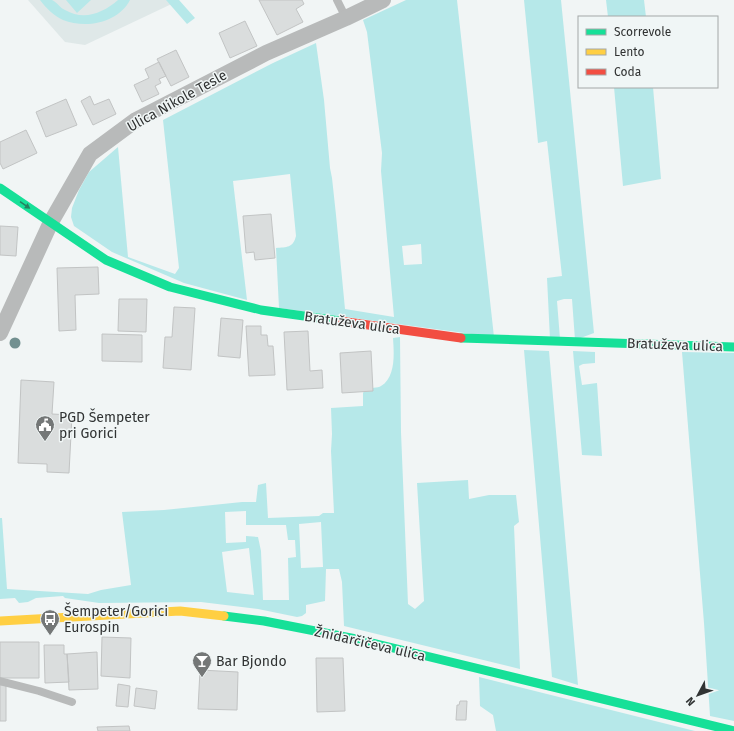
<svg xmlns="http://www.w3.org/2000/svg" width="734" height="731" font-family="'Fira Sans',sans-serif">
  <rect width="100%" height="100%" fill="#f1f5f5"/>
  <path fill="#dfe8e8" d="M28,0H180L85,45L65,42Z"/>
  <path fill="#b6e8e9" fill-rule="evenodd" d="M40,0C43,0 49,0 52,0C57,2 60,8 65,10C84,21 103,13 118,0H130C118,23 86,29 63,20C54,16 46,8 40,0Z
    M66,0H91L77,13Z
    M166,0H179L195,18L187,24Z
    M406,0H457L494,337L279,308L276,248C287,247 293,248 296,236L290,174L233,181L247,300L184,283L112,252L74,226L71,217L72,208L79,190L89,172L118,147L128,257L175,274L179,268L163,120L273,63L316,43L324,100L330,168L332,178L336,215L345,309L394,317L381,171L382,153L367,32L363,20ZM421,244L422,264L404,265L402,246Z
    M524,0H561L594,333L575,340L572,299H564L557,301L560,339H550L547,278L562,276L547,141L538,143Z
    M606,0H644L646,17H608Z
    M614,87H653L661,179L623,186Z
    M400,337L401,432L408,604L415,609L424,601L417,483L468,480L469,499L489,495H516L519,522L514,526L520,669L344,626L342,582L339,569H326L325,601L306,605V613L302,616L297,617L258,609L201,602L99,603L65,598L63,596L36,598L28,602L19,603L15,598L0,599V518H2L7,589L88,594L101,590L131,585L122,512L164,510L242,502H256L258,485L266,483L268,518L319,516L323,513H334L331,451L332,434L331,408L363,406V393L366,388C370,388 378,388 381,386C396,377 394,353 393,338ZM246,511V525H286L288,540H295L296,557L288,558L289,600H263L261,551L258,537L246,536V542L226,543L225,512ZM321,522L323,567L301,568L299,524ZM249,548L254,595L227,592L222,552Z
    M524,350L549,351L578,685L552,677Z
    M573,351L595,352V363L583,364L579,366L582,385L597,383L602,456L582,455Z
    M682,352L734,353V721L710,716L704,623Z
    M479,677L695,731H496L493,715L480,706Z"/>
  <path fill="#dadddd" stroke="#c2c4c4" d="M259,0H302L304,4L296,9L303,22L277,35Z
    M245,21L257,46L230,58L219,33Z
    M176,50L189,77L171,86L157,59Z
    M159,62L166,76L159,79L161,83L155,86L159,94L142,102L134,85L149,78L145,69Z
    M90,96L94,105L109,99L116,114L93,125L81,101Z
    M66,99L77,125L46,137L36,112Z
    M26,130L37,153L3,169L0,163V142Z
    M271,214L275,258L255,260L254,252L246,253L243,216Z
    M0,226L18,227L16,256L0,255Z
    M98,267L99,294L75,295L76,330L59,331L57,268Z
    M119,299H147L146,332L118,331Z
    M174,307L195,308L191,370L163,368L165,337H172Z
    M221,318L243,320L240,358L218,356Z
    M246,326H261V335H267L268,346H273L275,375L249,376Z
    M308,331L310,371L322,370L323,388L287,390L284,332Z
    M102,334L142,335V362L102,361Z
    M371,351L373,391L342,393L340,353Z
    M21,380L54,382L52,414L72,415L69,473L47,472V464L18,463Z
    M102,637L131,638L130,678L101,676Z
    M0,642H39V678H0Z
    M44,645H64V654H67L69,682L45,683Z
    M97,652L98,689L69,690L67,654Z
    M316,658H343L345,711L317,712Z
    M200,670L238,672L237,710L198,709Z
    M118,684L130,686L128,707L116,706Z
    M0,685H6V721H0Z
    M136,688L157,691L155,709L134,706Z
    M460,701H467L466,720H456L457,705H459Z
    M129,726L130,731H98L97,727Z"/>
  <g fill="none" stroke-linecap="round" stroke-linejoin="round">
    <path stroke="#b8baba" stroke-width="8" d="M337,0L346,18
      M0,681L39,691L72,702"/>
    <path stroke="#b8baba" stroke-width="16" d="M0,333L51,222L90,154L136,120L266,53L346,18L383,0"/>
    <path stroke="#16e098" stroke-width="9" d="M0,188L106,260L170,287L261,310L340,321
      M461,338L734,347
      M224,616L264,621L356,639L734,731"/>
    <path stroke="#ffcf43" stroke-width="9" d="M0,621L180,611L224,616"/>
    <path stroke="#f24e42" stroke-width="9" d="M340,321L461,338"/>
  </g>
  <circle fill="#729090" cx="15" cy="343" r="5.5"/>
  <defs><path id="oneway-solid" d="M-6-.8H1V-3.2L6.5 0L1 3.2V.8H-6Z"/></defs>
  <use fill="#258160" href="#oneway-solid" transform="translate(25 205) rotate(34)"/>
  <defs>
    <g id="civic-pin" transform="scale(1)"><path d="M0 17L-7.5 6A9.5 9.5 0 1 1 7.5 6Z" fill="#747777" stroke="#f0f6f6"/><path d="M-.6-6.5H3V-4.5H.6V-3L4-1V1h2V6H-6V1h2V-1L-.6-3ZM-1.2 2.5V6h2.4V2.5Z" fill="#fff"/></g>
    <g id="bus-pin" transform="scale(1)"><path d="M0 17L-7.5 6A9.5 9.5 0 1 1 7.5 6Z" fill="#747777" stroke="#f0f6f6"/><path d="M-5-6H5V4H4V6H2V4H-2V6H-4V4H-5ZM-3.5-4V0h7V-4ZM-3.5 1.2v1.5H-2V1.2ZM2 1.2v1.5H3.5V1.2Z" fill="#fff"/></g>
    <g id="bar-pin" transform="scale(1)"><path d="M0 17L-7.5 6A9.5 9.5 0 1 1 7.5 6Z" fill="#747777" stroke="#f0f6f6"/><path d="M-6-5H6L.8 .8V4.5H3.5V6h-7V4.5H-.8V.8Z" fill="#fff"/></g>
  </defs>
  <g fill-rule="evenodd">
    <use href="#civic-pin" x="45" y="425"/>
    <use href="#bus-pin" x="50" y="619"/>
    <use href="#bar-pin" x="202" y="661"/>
  </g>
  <g text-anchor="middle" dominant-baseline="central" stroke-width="3" stroke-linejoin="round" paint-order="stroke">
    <g font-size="14" fill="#313333" stroke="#f0f6f6">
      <text transform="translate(177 101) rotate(-29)">Ulica Nikole Tesle</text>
      <text transform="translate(352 323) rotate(8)">Bratuževa ulica</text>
      <text transform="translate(675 345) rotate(2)">Bratuževa ulica</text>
      <text transform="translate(370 644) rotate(13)">Žnidarčičeva ulica</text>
    </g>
    <g font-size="14" fill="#313333" stroke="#f0f6f6" text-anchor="start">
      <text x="59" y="417">PGD Šempeter<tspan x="59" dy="16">pri Gorici</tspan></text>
      <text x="64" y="611">Šempeter/Gorici<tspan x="64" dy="16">Eurospin</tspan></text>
      <text x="216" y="661">Bar Bjondo</text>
    </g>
  </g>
  <rect x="578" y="16" width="140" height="72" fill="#f0f6f6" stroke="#a4a8a8"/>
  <rect x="586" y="29" width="20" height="6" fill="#16e098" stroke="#a4a8a8"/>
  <text x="614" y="36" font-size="12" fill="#313333">Scorrevole</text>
  <rect x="586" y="49" width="20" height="6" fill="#ffcf43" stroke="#a4a8a8"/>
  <text x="614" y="56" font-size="12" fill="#313333">Lento</text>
  <rect x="586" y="69" width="20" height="6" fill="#f24e42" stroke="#a4a8a8"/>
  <text x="614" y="76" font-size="12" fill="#313333">Coda</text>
  <g transform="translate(698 695) rotate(229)" stroke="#f0f6f6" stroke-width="3" paint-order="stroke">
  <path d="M0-3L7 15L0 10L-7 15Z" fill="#313333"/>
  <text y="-6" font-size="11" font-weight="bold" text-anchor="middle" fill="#313333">N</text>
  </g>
</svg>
